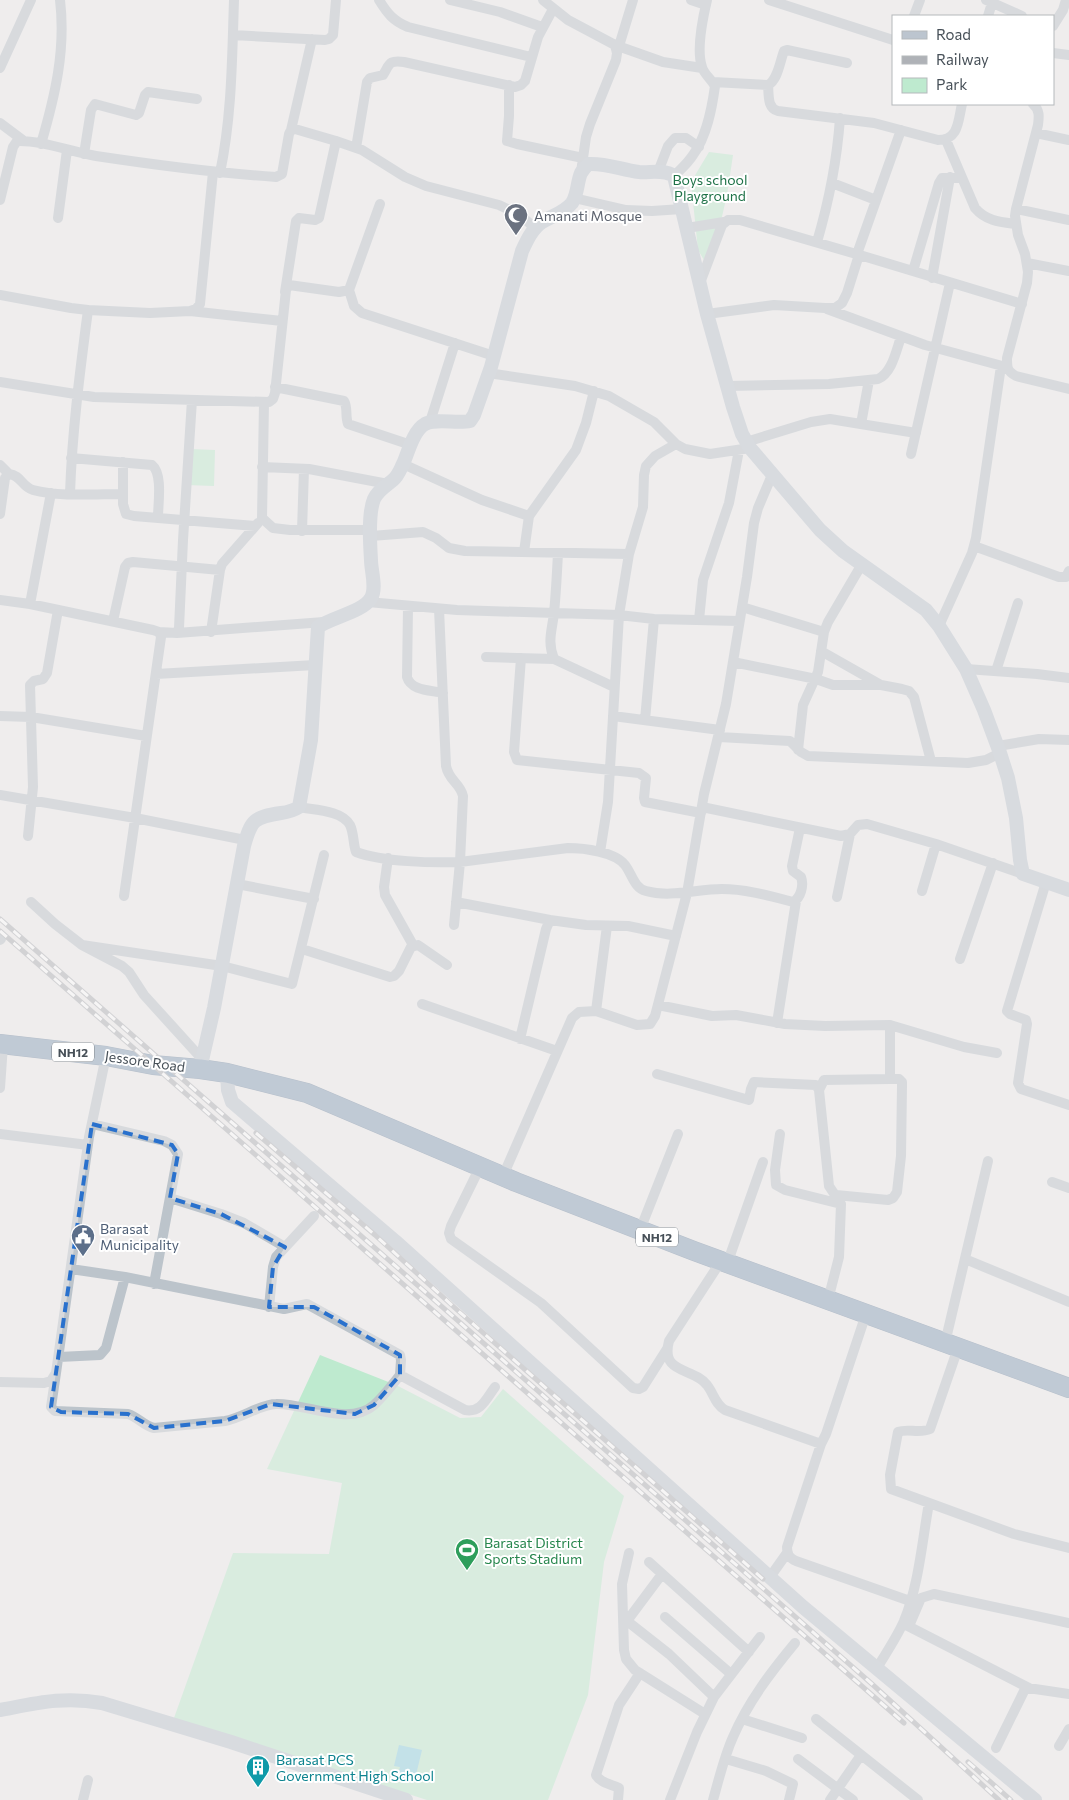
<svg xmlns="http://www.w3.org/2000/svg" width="1069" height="1800" font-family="Commissioner,sans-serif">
  <rect width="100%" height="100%" fill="#efeded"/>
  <path fill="#beeacf" d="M709,152L733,155L727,195L720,225L704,260L698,250L691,182Z
    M190,449L215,450L214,486L187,485Z
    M320,1355L396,1385L460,1418L481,1417L503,1389L624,1496L604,1562L588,1695L548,1800H427L174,1718L233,1553L329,1554L342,1483L267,1469Z"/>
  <path fill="#8fd2e3" d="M399,1745L422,1750L414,1783L397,1779L400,1767L394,1766Z"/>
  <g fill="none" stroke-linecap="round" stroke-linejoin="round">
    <g stroke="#748ba3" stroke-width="20">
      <path id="highway" d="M0,1044L106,1056L153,1065L200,1069L227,1073L307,1093L516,1182L694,1251L1069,1388"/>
    </g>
    <path stroke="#bcc4cb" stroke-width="10" d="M379,0C387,13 393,21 408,27L531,57
      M450,0L500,12L542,27
      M543,0L568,20L615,45L617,53L616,60L590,124L586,137L581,172
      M691,0L706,5
      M769,0L893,40
      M986,0L1022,16
      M914,16L920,0
      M988,16L992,3
      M1053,26L1063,10L1066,0
      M233,35L325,40L329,39L333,35L336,0
      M615,45L663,62L702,68
      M619,46L633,0
      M1053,53L1069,55
      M0,68L31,0
      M713,82L768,85C778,80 780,61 784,51L787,50L847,63
      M509,85V116L507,141L517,144L583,158
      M768,85C769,95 767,108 778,111L874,123L938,140C959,140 958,121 962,104
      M1033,104C1040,110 1039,117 1038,125L1016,209L1015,216L1018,235L1025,254L1028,272L1027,283L1007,358C1007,368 1007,371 1016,376L1069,389
      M0,123L24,141
      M291,130L312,39
      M1036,133L1069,140
      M946,140L975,208C986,221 1000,222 1016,224
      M41,144C55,96 66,50 60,0
      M356,148L367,82L370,78L383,75C390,64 388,60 404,62L515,87L521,85L525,81L538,37L553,9
      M84,154L91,110L95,104L136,115L139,113L145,95L148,92L197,99
      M658,172L668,146L675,138H686L699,147
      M220,173C232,116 232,58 234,0
      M674,176C681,169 688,163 693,155C707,136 712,108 715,86C711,79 704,74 702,67C696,50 703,17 707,0
      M832,183L876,200
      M574,198L626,210L652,211L682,209
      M0,200L13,147L17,141C41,140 72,152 96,156C156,165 215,173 276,177L282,174L289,134L291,130L295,129L336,141L362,150L405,177L426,186L499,205L520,215L535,228
      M1016,209L1069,220
      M58,218L67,150
      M687,228L724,222
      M817,242C829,201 837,161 840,118
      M857,254L901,130
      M1027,263L1069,271
      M913,271L939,183L942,178H962
      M932,278L950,177
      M700,283L722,225L728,220H740L863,256
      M349,290L354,306L362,313L494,356
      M285,292L296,221L299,218L315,220L319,218L336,141
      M0,295L71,308L88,310L150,313L190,311L196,309L200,304L213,172
      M827,309L925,345L1006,367
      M190,311L282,321
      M707,314L774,305L825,308H835L842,303L847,293L858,258L863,256L1022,304
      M488,373L575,386L609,396L654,422L676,444L685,449L710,454L750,448
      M0,382L94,397L269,402L273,399L275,393L286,290L289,285L339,292L349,290L380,204
      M728,386L829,384L878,379C892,373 896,351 901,337
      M275,387L344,401C348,407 345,416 348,424L411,445
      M264,403L262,518L273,528L290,530H371
      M430,422L455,343
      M861,424L869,380
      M746,442L811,422L830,419L916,433
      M911,454L950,283
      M71,458L152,465C163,474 158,504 158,517
      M123,462V504L126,514L134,516L255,526
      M403,464L482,500L529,516
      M0,465L9,474
      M262,467L309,469L388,484
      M70,494C72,432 80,371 88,310
      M0,514L5,478L9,474C21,475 22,487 33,490C59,497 96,494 123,494
      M302,531L304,469
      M371,536L423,532L436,538L449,548L465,551L629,554
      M974,546L1059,577H1066L1069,571
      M524,552L529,516L576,450L586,423L594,391
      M558,553C557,573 556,593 554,613C552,631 547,641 554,659L614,687
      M0,600L30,604L153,630L159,632L161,637L124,896
      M368,602L457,610L619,615L654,619L739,621
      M30,604L51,493
      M408,607L407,677C411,691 431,690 443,693
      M742,607L824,632
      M439,609L446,766C449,781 460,783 463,796L460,862L454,925
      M699,620L703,580L729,503L739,450
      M113,621L125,567L128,563L133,562L220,570
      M939,626L972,553L976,538L1001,366
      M159,632L177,633L179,628L183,540L192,400
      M211,632L220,570L222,564L258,523
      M177,633L324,622
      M821,651L881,685L902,689L909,691L914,697L931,761
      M486,657L554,659
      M521,658L514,752L517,760L639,773L646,778L644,798L645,802L701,813
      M733,662L816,679L833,685H880
      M966,669L1037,674L1069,678
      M996,671L1018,603
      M156,674L315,665
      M0,716L31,717L146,736
      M613,716L720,730
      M645,720L654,619
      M719,737L790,741L801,752L808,756L968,763L986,760L1000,753
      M998,746L1039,739L1069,740
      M798,750L803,705L818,672L824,632L828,622L862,564
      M0,795L135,818L245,840
      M299,807C314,810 342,810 350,825C354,833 353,844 356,852C383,862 432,863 460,862L568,848C584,848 615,852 625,865C632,874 634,888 646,891C671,898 697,889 722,889C746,889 770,896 793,902C801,898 804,885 801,877L793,871L792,866L800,828
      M702,807L841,836L850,834L858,825L867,824L936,844L1023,874
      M28,836L33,787L30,685L34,681L43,679L47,673L58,610
      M600,852L608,802L619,615L629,554L643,507L644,475L646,466L655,456L676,444
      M388,858L384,887L385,895L413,945
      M1046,882L1007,1011L1010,1014L1026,1020L1027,1024L1018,1083L1021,1089L1069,1105
      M237,884L314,899
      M922,891L936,844
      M837,897L850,834
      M31,902L55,924L82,945L122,966L129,972L144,995L202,1059
      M456,902L550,920
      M0,940L1,939
      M82,945L222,966L292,984L324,855
      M302,949L390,977L394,976L399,971L411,947L418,945L447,965
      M960,959L993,863
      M422,1004L557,1051
      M658,1005L712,1016L736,1015L785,1024L825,1026L890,1025L964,1047L997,1053
      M596,1011L607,926
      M777,1023L796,901
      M520,1039L546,929L550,920L586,925L628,926L676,936
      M657,1074L749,1100L751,1089L754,1082L816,1085L819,1090L829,1186L841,1204L839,1257L828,1300
      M0,1088L3,1045
      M819,1090L824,1080L890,1079V1025
      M92,1124L164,1141L172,1145L178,1154L154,1284
      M0,1134L88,1145
      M780,1134L775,1170L776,1185L785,1190L841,1204
      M480,1167L451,1226L449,1233L451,1239L541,1303L633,1388L639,1389L643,1387L667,1349
      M503,1176L572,1018L579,1012L596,1011L637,1025L650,1024L655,1016L687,893L704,794L726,704L747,577L754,523L758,508L772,475
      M1052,1182L1069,1188
      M836,1195L888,1200L893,1198L897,1192L901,1156L902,1086V1082L899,1079H890
      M170,1198L221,1214L244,1223L285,1247
      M640,1230L678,1134
      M965,1259L1069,1302
      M721,1261L669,1341C660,1375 694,1367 707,1385C714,1394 715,1404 725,1410L821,1444L826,1434L866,1314
      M727,1264L763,1162
      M71,1269L125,1277L284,1309L307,1304L400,1355L401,1360L400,1375L465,1410C481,1413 486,1399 495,1387
      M269,1307L273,1267L276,1257L314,1216
      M945,1343L988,1161
      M958,1348L930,1429C919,1434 908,1428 898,1432L890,1475L891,1489L1014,1534L1069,1548
      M59,1357L100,1355L106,1348L125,1277
      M56,1373L51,1407L55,1411L128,1414C138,1417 144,1426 154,1428L225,1421C242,1418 261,1404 276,1404C306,1403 349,1427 374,1405C384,1396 392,1385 400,1375
      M0,1382L44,1383L51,1381L56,1373L89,1137L106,1056
      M821,1444L787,1547C787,1554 789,1558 796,1561L910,1601
      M629,1553L622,1584L624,1650L626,1659L635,1670L705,1714
      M649,1562L749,1652
      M770,1577L787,1553
      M665,1617L731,1674
      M627,1621L669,1654L714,1697
      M904,1624L1029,1688
      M624,1625L662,1574
      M909,1626L921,1598L934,1594L1069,1623
      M877,1668C886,1653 897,1637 904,1621C919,1584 922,1542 929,1503
      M742,1719L802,1738
      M816,1719L918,1800
      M1059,1746L1069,1729
      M996,1748L1025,1689H1035L1069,1694
      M726,1759L766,1771L793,1784L789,1800
      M798,1759L853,1800
      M83,1800L88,1780
      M618,1800L619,1788C611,1784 600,1783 596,1775L619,1705L640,1673
      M670,1800L697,1732L714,1697L760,1637
      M713,1800C719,1779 724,1757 733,1737C748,1702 771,1672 795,1643
      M830,1800L861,1755"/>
    <path stroke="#bcc5cf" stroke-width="14" d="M200,1069L214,1008L244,846C251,820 254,817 281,813C289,812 293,811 299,807L311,740L318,627C332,617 363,612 371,598C377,588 371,571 371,560C370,544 368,513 374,499C378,490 386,486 393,480C398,476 400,470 403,464C408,453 413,431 425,424C436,418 457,424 470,421L474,415L491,367L522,251C527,240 532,229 542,222C552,216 565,212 572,203C578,194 577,182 581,173C583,170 586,166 589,164C606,163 622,170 639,172C650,173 664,169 674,176L707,314L733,407L742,434L750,448L820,530L843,551L926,610L939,626L966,669L984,710L1000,753L1008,778L1016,818L1020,860L1023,874L1069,890
      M227,1073L228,1090L232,1102L395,1241L803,1607L1035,1800
      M0,1710C37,1703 64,1696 102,1703L231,1742L406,1800"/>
    <use href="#highway" stroke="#889fb8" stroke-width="19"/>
    <g stroke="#afb2b7" stroke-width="5">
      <path id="rail" d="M0,919L872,1684L999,1800
        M0,931L904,1723
        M256,1133L375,1235L455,1308L763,1579
        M968,1762L1011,1800"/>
    </g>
    <use href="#rail" stroke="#fff" stroke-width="3" stroke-dasharray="9" stroke-linecap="butt"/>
  </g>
  <path d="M0 0H1069V1800H0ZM92,1124L172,1145L178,1154L170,1198L221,1214L285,1247L273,1267L269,1307H314L400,1355V1375L374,1405L355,1414L271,1404L225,1421L154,1428L128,1414L61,1412L51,1407Z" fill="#efeded" fill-opacity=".55" fill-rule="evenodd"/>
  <path fill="none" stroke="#2971cd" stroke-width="4" stroke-dasharray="10 6" stroke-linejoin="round" d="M92,1124L172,1145L178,1154L170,1198L221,1214L285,1247L273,1267L269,1307H314L400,1355V1375L374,1405L355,1414L271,1404L225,1421L154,1428L128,1414L61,1412L51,1407Z"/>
  <defs>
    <g id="mosque-pin" transform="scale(1.25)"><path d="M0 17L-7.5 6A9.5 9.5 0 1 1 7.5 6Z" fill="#6b7280" stroke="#fff"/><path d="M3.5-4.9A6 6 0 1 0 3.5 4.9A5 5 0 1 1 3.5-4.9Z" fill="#fff"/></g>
    <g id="civic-pin" transform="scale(1.25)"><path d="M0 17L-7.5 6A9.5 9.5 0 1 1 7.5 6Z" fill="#5c6f8a" stroke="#fff"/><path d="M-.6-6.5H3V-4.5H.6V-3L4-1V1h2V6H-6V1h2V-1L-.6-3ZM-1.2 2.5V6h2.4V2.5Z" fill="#fff"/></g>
    <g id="stadium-pin" transform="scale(1.25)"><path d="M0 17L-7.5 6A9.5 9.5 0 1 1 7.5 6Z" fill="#2e9e5b" stroke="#fff"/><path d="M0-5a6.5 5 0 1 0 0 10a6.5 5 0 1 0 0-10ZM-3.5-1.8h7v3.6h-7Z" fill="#fff"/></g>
    <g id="building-pin" transform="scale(1.25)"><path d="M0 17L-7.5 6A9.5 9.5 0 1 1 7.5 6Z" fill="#0f9aa8" stroke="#fff"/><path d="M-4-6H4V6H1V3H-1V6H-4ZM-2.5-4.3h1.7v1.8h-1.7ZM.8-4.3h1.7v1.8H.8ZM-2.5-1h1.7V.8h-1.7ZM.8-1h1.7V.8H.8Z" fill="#fff"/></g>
  </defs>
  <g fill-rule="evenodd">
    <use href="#mosque-pin" x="516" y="215"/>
    <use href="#civic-pin" x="83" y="1236"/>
    <use href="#stadium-pin" x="467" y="1550"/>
    <use href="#building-pin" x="258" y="1767"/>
  </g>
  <g text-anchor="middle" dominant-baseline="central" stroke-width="4" stroke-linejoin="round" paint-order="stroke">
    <g fill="#fff" stroke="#7e848a" stroke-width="1">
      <rect x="52" y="1042.5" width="42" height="19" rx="4"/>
      <rect x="636" y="1227.5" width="42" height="19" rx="4"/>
    </g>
    <g font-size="12" font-weight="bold" fill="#475058">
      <text x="73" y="1052">NH12</text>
      <text x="657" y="1237">NH12</text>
    </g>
    <g font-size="14" fill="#1f7248" stroke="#fff">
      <text x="710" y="179">Boys school<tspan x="710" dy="16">Playground</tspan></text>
    </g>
    <g font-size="14" fill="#5b616d" stroke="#fff" text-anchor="start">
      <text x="534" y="215">Amanati Mosque</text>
    </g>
    <g font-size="14" fill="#475058" stroke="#fff">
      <text transform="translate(145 1061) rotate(8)">Jessore Road</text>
    </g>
    <g font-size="14" fill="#4e5e75" stroke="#fff" text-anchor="start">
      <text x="100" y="1228">Barasat<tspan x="100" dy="16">Municipality</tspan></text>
    </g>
    <g font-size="14" fill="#27864d" stroke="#fff" text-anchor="start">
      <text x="484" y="1542">Barasat District<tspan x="484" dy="16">Sports Stadium</tspan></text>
    </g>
    <g font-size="14" fill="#0d838f" stroke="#fff" text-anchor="start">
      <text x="276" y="1759">Barasat PCS<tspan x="276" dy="16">Government High School</tspan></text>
    </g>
  </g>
  <rect x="892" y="15" width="162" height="90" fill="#ffffff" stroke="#b5b9bc"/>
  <rect x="902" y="31" width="25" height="8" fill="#bcc5cf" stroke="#b5b9bc"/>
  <text x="936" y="40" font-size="15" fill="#475058">Road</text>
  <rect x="902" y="56" width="25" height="8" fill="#afb2b7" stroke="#b5b9bc"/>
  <text x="936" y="65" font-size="15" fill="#475058">Railway</text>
  <rect x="902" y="78" width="25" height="15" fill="#beeacf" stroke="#b5b9bc"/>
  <text x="936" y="90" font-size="15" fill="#475058">Park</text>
</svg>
